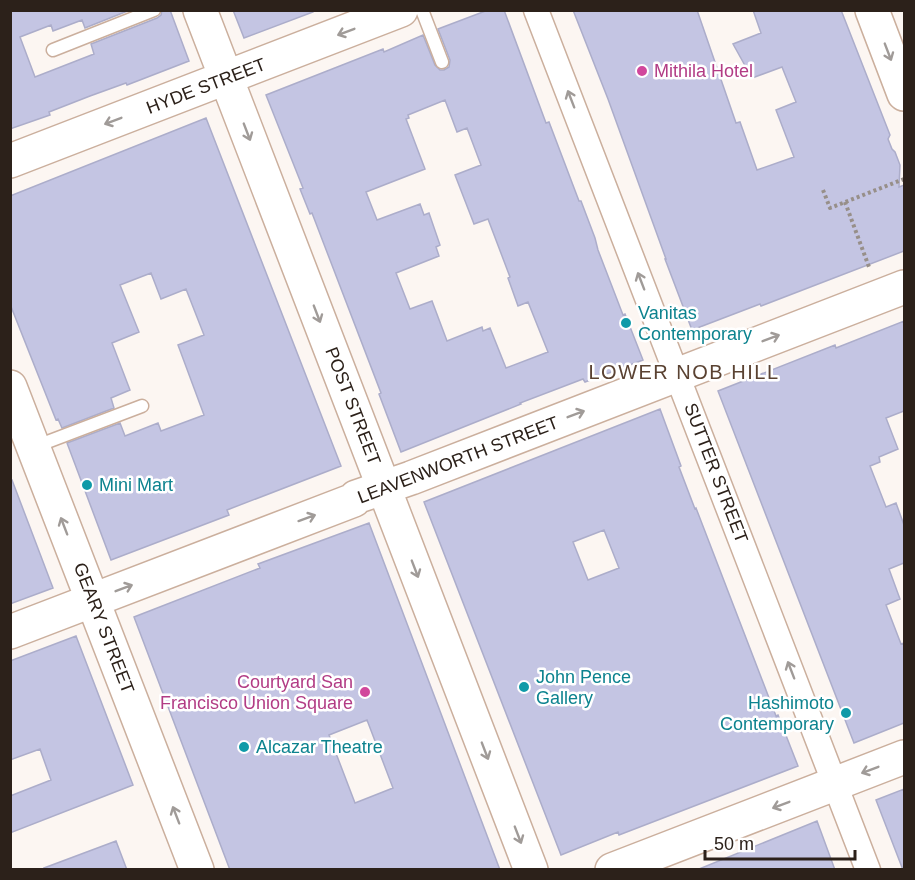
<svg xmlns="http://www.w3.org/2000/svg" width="915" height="880" font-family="Arial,sans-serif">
  <rect width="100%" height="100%" fill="#fcf6f2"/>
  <path fill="#c4c5e3" stroke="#acadca" stroke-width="1.5" fill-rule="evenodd" d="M10,10H130L85,28L82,20L53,31L51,25L20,37L35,77L94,54L91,44L157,18L161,15L162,10H170L189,61L127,85L126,83L90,96L49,112L50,115L10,129Z
    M233,10H313V12L244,38Z
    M488,10H504L546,123L549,122L579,201H581L595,238L598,250L623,315L625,314L643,360L585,382L583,379L520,403L521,404L401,452L379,394L381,393L312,213L310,214L300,189L303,188L266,95L383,49L384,52L423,35L435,65L440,70H444L449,67L450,60L438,29ZM445,100L457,132L467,128L481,165L455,175L474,224L488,219L510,277L508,278L518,306L528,302L548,352L506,368L490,328L483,331L482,327L447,341L432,301L410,309L396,273L439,256L436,247L440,245L429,213L424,215L420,204L377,220L366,192L425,169L406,119L409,118L408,115Z
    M573,10H697L736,123L740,122L757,170L794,157L776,110L796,102L782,67L752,78L733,44L761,33L753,10H841L890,135L888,139L892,149L895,152L900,165L899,187L904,185V251L761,306L760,304L692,330L665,259H666L608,99Z
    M206,118L341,466L227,510L229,515L111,560L67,443L120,423L125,436L158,423L161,431L204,415L178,345L204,335L186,289L161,299L151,273L120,285L139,332L112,343L130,390L111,398L114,408L62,428L58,419L56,420L10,304V196Z
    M904,321V411L886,418L898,449L879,457L880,462L870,466L886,507L896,503L904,525V563L889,569L900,599L886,605L901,644L904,643V723L854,743L718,391L835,345L836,348Z
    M660,409L681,466L679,467L695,509L696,508L776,716L778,715L798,766L619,835L618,832L561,855L424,502ZM604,530L619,568L588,580L573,542Z
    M12,480L53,588L10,604V481Z
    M369,523L500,870H230L134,617L260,568L258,564ZM367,720L393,788L355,803L329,735Z
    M76,636L133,785L10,833V796L51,780L40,749L10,760V661Z
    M904,789V870H903L876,800Z
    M817,821L835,870H700L699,869Z
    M116,841L127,870H45L44,868Z"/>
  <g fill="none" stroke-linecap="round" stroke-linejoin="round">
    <g stroke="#cbaf9d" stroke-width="15">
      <path id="lane" d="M422,10L442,62
        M53,50L154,10
        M34,447L142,406"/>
    </g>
    <g stroke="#cbaf9d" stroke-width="27">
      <path id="street" d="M536,10L868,870"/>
    </g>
    <g stroke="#cbaf9d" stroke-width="36">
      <path id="secondary" d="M200,10L531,870
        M872,10L904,94
        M10,161L401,10
        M10,387L197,870
        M10,632L354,500L356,497L411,478L904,287
        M612,870L904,757"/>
    </g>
    <path stroke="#978f89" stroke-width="4" stroke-dasharray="3 3" stroke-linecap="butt" d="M823,190L830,208L904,179
      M845,202L869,267"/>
    <use href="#lane" stroke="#fff" stroke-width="12"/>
    <use href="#street" stroke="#fff" stroke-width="24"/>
    <use href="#secondary" stroke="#fff" stroke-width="33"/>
  </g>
  <defs><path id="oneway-shaft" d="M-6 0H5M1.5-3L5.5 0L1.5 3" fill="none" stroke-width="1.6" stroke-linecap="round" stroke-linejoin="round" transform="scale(1.5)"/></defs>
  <g stroke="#a09b98">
    <use href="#oneway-shaft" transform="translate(346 32) rotate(159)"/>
    <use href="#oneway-shaft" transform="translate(888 52) rotate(69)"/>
    <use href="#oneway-shaft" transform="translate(571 99) rotate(-111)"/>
    <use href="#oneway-shaft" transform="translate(113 121) rotate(159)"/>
    <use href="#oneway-shaft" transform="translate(247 132) rotate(69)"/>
    <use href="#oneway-shaft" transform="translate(641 281) rotate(-111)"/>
    <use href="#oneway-shaft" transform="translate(317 314) rotate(69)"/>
    <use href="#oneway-shaft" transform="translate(771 338) rotate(-21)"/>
    <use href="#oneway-shaft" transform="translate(576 414) rotate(-21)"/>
    <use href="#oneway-shaft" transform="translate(307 518) rotate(-20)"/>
    <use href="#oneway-shaft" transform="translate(64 526) rotate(-111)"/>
    <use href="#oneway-shaft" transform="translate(415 569) rotate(69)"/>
    <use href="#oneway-shaft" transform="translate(124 588) rotate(-21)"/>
    <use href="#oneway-shaft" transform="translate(791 670) rotate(-111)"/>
    <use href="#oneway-shaft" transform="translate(485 751) rotate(69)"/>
    <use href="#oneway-shaft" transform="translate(870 770) rotate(159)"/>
    <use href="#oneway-shaft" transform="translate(781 805) rotate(159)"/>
    <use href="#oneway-shaft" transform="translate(176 815) rotate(-111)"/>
    <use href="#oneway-shaft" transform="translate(518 835) rotate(69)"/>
  </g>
  <g fill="#d1479c" stroke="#fff" stroke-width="2">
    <circle cx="642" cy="71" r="6"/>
    <circle cx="365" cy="692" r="6"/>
  </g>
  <g fill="#0f9aa8" stroke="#fff" stroke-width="2">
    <circle cx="626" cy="323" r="6"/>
    <circle cx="87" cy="485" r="6"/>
    <circle cx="524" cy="687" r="6"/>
    <circle cx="846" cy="713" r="6"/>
    <circle cx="244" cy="747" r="6"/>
  </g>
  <g text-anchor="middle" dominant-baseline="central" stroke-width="5" stroke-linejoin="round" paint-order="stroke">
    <g font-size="18" fill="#b23c85" stroke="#fff" text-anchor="start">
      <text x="654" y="71">Mithila Hotel</text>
      <text x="353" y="682" text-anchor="end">Courtyard San<tspan x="353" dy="21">Francisco Union Square</tspan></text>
    </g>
    <g font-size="18" fill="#2c211a" stroke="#fff">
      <text transform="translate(206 86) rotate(-21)">HYDE STREET</text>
      <text transform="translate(353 406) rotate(69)">POST STREET</text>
      <text transform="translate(458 460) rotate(-21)">LEAVENWORTH STREET</text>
      <text transform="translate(716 473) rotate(69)">SUTTER STREET</text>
      <text transform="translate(104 628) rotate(69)">GEARY STREET</text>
    </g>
    <g font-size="18" fill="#0d838f" stroke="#fff" text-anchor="start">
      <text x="638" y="313">Vanitas<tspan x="638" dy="21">Contemporary</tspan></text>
      <text x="99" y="485">Mini Mart</text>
      <text x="536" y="677">John Pence<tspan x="536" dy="21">Gallery</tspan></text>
      <text x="834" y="703" text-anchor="end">Hashimoto<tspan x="834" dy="21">Contemporary</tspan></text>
      <text x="256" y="747">Alcazar Theatre</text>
    </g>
    <g font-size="20" letter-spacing="1.5" fill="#5a4232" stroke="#fff">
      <text x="684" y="372">LOWER NOB HILL</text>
    </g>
  </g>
  <rect width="915" height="880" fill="none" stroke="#2c211a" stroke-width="24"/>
  <path d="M705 850v9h150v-9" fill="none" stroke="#2c211a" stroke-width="3"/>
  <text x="714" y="850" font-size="18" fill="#2c211a" stroke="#ffffff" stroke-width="4.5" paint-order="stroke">50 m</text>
</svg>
